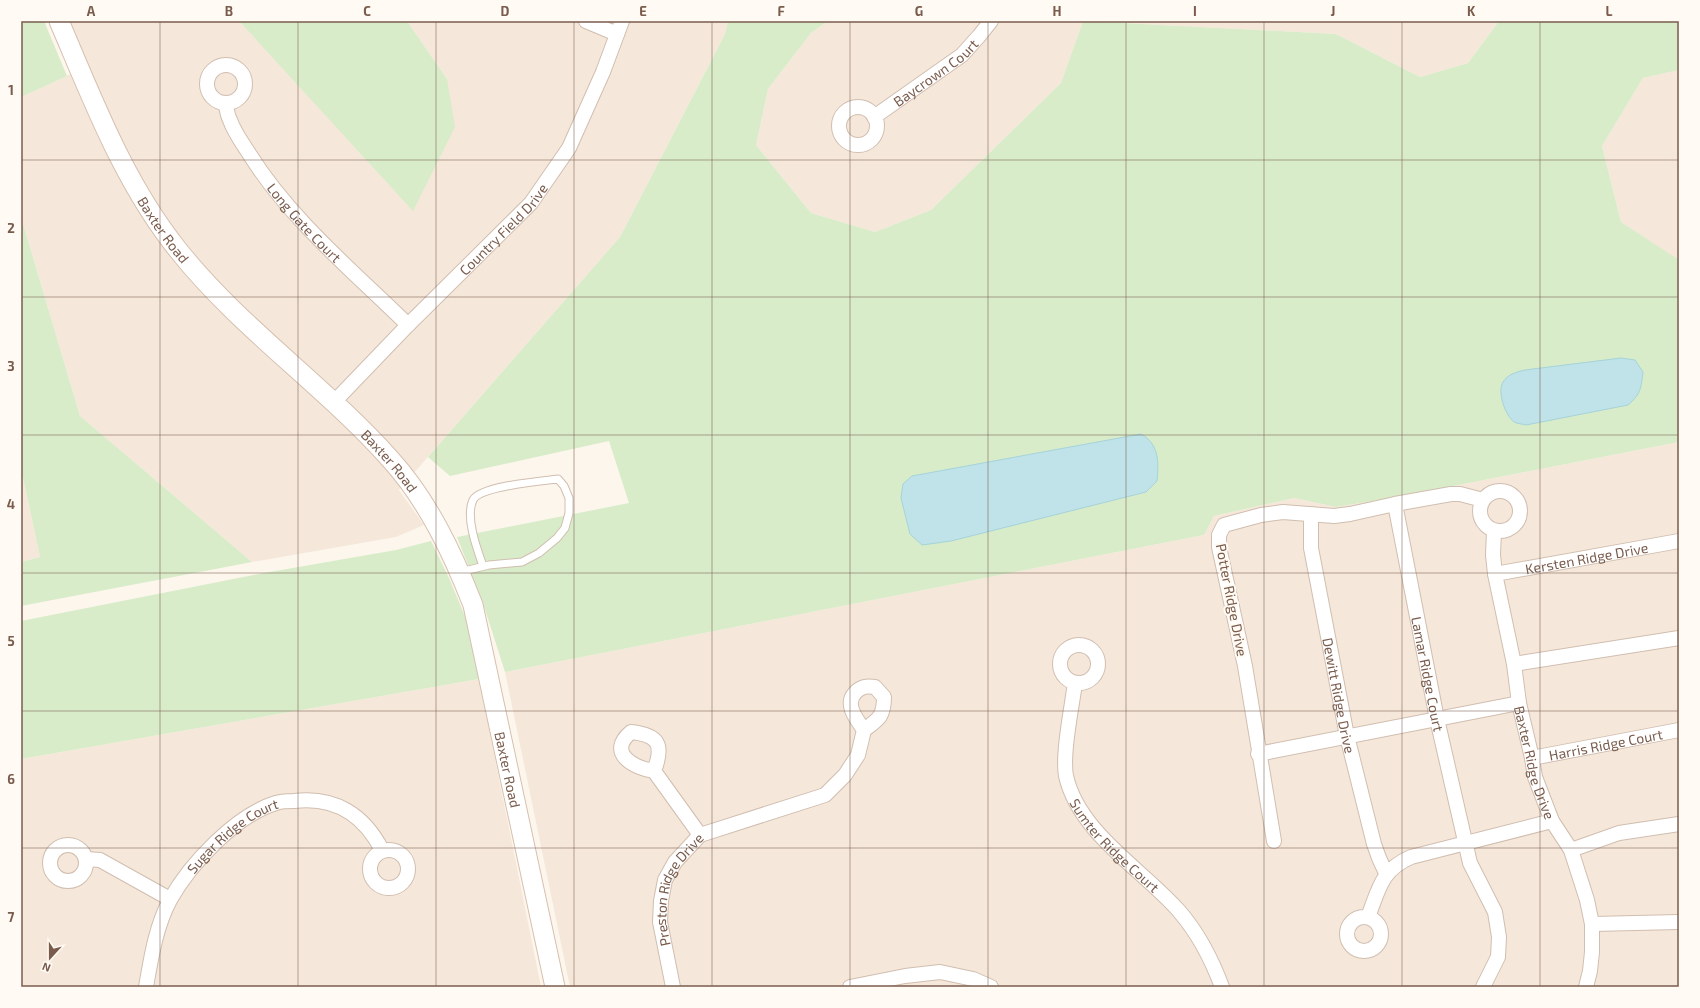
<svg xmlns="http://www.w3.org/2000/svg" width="1700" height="1008" font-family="'Exo 2',sans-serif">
  <rect width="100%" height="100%" fill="#fdf6ec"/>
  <path fill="#f5e8da" d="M70,21H239L413,210L447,79L407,21H728L725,34L620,237L399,490L424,525L396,537L252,562L80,416L21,217V97L88,66Z
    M828,21H1499L1468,63L1420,77L1336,34L1083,21L1061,83L931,210L875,232L811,213L756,145L768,89L811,33Z
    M1679,70V258L1676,259L1621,222L1602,146L1643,78Z
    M1679,442V987H570L505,672L1204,535L1214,516L1294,498L1336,507L1397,497Z
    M21,468L40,557L21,562Z
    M479,679L541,987H21V759Z"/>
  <path fill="#d8ecc9" d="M21,21H44L67,76L21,97Z
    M239,21H407L447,79L455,127L413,211Z
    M728,21H828L811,33L768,89L756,145L811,213L875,232L931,210L1061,83L1083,21L1336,34L1420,77L1468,63L1499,21H1679V70L1643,78L1602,146L1621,222L1676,258H1679V442L1397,497L1336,507L1294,498L1214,516L1204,535L505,672L483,603L457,537L629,503L609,441L450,476L428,457L620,237L725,34Z
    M21,217L80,416L252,562L21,606V562L40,557L21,468Z
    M431,541L449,578L467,621L479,679L21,759V621L264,573L396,550Z"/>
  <path fill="#bfe3e8" stroke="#a5d3da" d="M1621,358L1635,360L1643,372C1641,388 1641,394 1628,405L1526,425C1523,424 1518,424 1514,422C1505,415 1497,392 1503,382C1508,374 1517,372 1525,370Z
    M1141,434C1159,444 1159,462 1157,481L1146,492L951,541L922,545L910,534L901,498L903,484L912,476Z"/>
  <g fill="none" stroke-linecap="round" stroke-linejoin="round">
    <g stroke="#d1beb0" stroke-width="9">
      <path id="lane" d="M460,572L489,565L522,562L539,553L557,538L565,528L569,513V498L564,486L558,479C542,481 480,486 473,500C465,517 477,549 483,566"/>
    </g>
    <g stroke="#d1beb0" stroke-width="16">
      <g id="street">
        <path d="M586,21L617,34"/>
        <circle cx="226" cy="84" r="19"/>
        <path id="s1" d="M225,103C227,108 227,115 230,120C234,132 243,144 250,155C291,220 353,271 408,325"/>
        <circle cx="858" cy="126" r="19"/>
        <path id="s2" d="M874,117L962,55L979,36L991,21"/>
        <path id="s3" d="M334,402L408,325L531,203L569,148L603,72L622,21"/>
        <circle cx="1500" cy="511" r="20"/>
        <path id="s4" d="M1395,504L1437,719L1470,863L1495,912L1499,937L1498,957L1483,987"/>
        <path id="s5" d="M1311,514V548L1347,736L1374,844L1379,858L1386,873"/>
        <path id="s6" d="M1494,531L1493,555L1495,574L1514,664L1519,703L1532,758L1535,777L1552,821L1571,850L1587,900L1592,924V952L1590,971L1586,987"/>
        <path id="s7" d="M1495,574L1679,541"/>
        <circle cx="1079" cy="664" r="19"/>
        <path d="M1514,664L1679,638"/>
        <path id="s8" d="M1075,683C1072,706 1062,754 1066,776C1079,833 1142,869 1179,911C1198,933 1212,960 1222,987"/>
        <path d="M1258,754L1519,703"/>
        <path id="s9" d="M1532,758L1679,730"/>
        <path d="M654,771C634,768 606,753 631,732C659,735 664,745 654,771L700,835"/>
        <path d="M1274,841L1245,666L1219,547V535L1224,525L1261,515L1283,512L1334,516L1350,514L1395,504L1451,494H1460L1483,500"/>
        <circle cx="68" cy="863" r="18"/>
        <circle cx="389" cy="869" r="19"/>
        <path d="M1571,850L1619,833L1679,824"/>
        <path d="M86,859L100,860L170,899"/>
        <path d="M1368,917C1379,889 1381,870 1411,857L1552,821"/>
        <circle cx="1364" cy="934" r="17"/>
        <path d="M1592,924L1679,922"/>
        <path id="s10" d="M146,987C151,958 156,926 170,900C190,864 236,815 276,803C281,801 288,801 294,801C335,796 364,815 382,850"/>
        <path id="s11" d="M673,987L660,922L661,901L665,880L675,862L700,835L825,795L845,775L858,755L864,730C879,719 884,716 884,697L875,687C867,686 861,686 855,693C844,704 857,720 864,730"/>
        <path d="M850,987L905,976L940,972L973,979L991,987"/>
      </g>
    </g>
    <g stroke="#d6c0b0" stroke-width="21">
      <g id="secondary">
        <path id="s12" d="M59,21C93,100 124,183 178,250C240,328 324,385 391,460C428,501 453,554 473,605L555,987"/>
      </g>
    </g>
    <use href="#lane" stroke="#fff" stroke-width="7"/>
    <use href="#street" stroke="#fff" stroke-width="14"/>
    <use href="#secondary" stroke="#fff" stroke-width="19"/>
  </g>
  <path fill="none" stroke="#7a5c4d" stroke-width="1" stroke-opacity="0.55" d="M160,21V987M298,21V987M436,21V987M574,21V987M712,21V987M850,21V987M988,21V987M1126,21V987M1264,21V987M1402,21V987M1540,21V987M21,160H1679M21,297H1679M21,435H1679M21,573H1679M21,711H1679M21,848H1679"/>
  <g text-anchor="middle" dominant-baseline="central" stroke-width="4" stroke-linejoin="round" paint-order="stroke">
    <g font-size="14" fill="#7a5c4d" stroke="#fffaf3">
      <text stroke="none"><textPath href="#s2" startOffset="76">Baycrown Court</textPath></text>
      <text stroke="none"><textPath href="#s1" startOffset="145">Long Gate Court</textPath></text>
      <text stroke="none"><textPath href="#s3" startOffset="242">Country Field Drive</textPath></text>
      <text stroke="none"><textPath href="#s12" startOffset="234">Baxter Road</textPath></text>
      <text stroke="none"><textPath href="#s12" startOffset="558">Baxter Road</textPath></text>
      <text stroke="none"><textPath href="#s7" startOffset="93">Kersten Ridge Drive</textPath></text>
      <text transform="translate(1232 600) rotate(79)">Potter Ridge Drive</text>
      <text stroke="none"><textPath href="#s4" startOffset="173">Lamar Ridge Court</textPath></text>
      <text stroke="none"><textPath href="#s5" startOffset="184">Dewitt Ridge Drive</textPath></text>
      <text stroke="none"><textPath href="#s9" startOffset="75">Harris Ridge Court</textPath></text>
      <text stroke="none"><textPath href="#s6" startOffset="236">Baxter Ridge Drive</textPath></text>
      <text stroke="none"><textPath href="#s12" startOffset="894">Baxter Road</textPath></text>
      <text stroke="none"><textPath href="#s10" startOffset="182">Sugar Ridge Court</textPath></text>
      <text stroke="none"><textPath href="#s8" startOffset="180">Sumter Ridge Court</textPath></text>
      <text stroke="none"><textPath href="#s11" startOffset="104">Preston Ridge Drive</textPath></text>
    </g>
  </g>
  <rect width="1700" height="1008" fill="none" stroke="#fffaf3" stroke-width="44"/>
  <g transform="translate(50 958) rotate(201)" stroke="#fffaf3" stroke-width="3" paint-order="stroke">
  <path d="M0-3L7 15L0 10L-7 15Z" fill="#7a5c4d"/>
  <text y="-6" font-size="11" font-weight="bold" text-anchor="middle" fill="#7a5c4d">N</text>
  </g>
  <rect x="22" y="22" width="1656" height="964" fill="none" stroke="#7a5c4d" stroke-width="1.5"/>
  <g font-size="13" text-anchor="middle" font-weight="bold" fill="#7a5c4d">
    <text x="91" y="16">A</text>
    <text x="229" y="16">B</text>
    <text x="367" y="16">C</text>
    <text x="505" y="16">D</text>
    <text x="643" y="16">E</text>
    <text x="781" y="16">F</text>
    <text x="919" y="16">G</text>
    <text x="1057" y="16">H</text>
    <text x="1195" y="16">I</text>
    <text x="1333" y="16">J</text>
    <text x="1471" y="16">K</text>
    <text x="1609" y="16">L</text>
    <text x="11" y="95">1</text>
    <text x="11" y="233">2</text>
    <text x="11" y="371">3</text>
    <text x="11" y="509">4</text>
    <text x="11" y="646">5</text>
    <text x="11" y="784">6</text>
    <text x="11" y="922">7</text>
  </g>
</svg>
